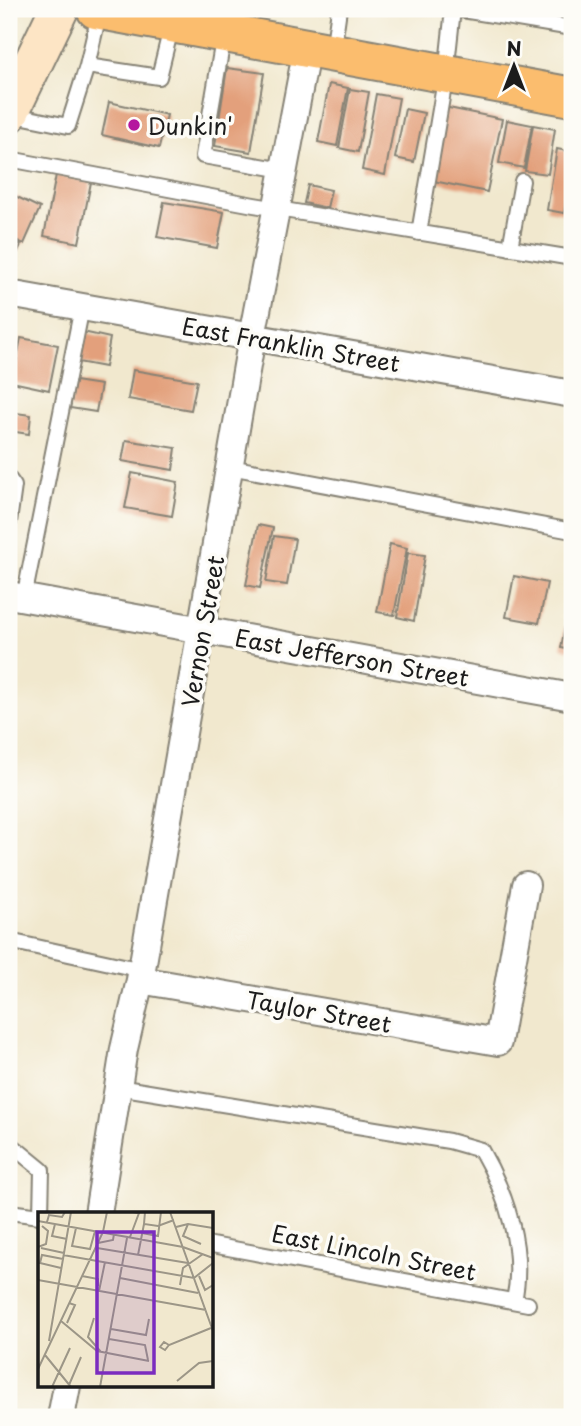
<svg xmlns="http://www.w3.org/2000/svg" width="581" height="1426" font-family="'Playpen Sans',sans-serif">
  <rect width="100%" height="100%" fill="#fdfcf7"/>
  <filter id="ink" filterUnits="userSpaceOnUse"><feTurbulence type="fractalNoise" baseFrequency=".0143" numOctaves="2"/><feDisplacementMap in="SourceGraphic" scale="14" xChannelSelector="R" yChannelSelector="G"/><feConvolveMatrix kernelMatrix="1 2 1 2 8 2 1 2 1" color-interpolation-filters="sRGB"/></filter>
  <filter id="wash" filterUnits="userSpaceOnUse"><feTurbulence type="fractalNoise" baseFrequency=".00686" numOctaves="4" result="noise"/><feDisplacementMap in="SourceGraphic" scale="28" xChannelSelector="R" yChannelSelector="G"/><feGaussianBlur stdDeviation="1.57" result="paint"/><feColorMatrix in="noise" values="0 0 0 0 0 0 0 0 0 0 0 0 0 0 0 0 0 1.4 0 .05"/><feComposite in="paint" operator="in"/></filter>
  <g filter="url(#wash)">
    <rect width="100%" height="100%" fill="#f1e8ce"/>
    <g id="blocks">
      <path fill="#e3a07c" d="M227,68L264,73L251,152L215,146Z
        M329,84L348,88L337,146L318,142Z
        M350,89L369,92L358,152L339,148Z
        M376,94L399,98L385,175L362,170Z
        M109,102L167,115L159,148L102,135Z
        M444,107L502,119L487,192L429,180Z
        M405,109L424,113L414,162L395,158Z
        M507,120L532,125L524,168L499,163Z
        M533,125L555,129L548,174L525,171Z
        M557,149L572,152V166L564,213L547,210Z
        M56,175L91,182L79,243L44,236Z
        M308,185L331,190L327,208L304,203Z
        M9,193L40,208L24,244L9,237Z
        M164,202L224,212L217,248L157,237Z
        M9,239L21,245L9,269Z
        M83,332L110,338L105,367L78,362Z
        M21,338L58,345L49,390L12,382Z
        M133,370L197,381L191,410L128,399Z
        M75,381L101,385L96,412L70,408Z
        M9,412L31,415L29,434L9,431Z
        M126,440L176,448L173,470L122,461Z
        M132,473L178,482L172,516L125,508Z
        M258,525L273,528L260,588L246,585Z
        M274,536L295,539L287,585L266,582Z
        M390,544L407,548L394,615L377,612Z
        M408,553L425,555L414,621L397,617Z
        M514,576L547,583L539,623L506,617Z
        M571,594H572V650L561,648Z"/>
    </g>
  </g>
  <g filter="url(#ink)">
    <use href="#blocks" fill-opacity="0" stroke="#868275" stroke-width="2"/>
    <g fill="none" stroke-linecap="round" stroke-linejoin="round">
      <g stroke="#868275" stroke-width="18">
        <path id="lane" d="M456,9L572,28
          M224,34L203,156L284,170
          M333,51L339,9
          M87,66L100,10
          M10,114L68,126L87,66L159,77L172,24
          M9,159L254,205L572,258
          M419,233L446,74L453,9
          M510,248L522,181
          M230,467L572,531
          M9,479L14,486L9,522
          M24,598L82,307
          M9,941L142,970
          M118,1087L449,1141L481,1150C507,1195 525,1250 514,1301
          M9,1143L42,1170L41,1214
          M9,1212L40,1216
          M212,1245L528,1304"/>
      </g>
      <g stroke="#868275" stroke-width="30">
        <path id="street" d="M9,294L572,394
          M9,595L572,697
          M140,980L498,1042L526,885
          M98,1214L124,1049L140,980L252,337L307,48
          M61,1417L67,1386"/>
      </g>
      <g stroke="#868275" stroke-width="42">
        <path id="secondary" d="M9,113L59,9"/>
      </g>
      <g stroke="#868275" stroke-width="42">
        <path id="primary" d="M96,9L572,97"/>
      </g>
      <use href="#lane" stroke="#fff" stroke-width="14"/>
      <use href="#street" stroke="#fff" stroke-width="26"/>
      <use href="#secondary" stroke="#fde5c5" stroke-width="38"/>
      <use href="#primary" stroke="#fbbd6e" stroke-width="38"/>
    </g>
  </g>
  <circle fill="#b5179e" stroke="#fdfcf7" stroke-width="2.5" cx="134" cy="125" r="7"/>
  <g text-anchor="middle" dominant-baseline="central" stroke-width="7" stroke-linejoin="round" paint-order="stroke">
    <g font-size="23" fill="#1c1c1c" stroke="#fdfcf7" text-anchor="start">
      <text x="148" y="125">Dunkin'</text>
    </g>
    <g font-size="23" fill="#1c1c1c" stroke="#fdfcf7">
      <text transform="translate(291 344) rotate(10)">East Franklin Street</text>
      <text transform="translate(202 631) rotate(-80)">Vernon Street</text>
      <text transform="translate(352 657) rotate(10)">East Jefferson Street</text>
      <text transform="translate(319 1011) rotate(10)">Taylor Street</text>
      <text transform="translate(374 1252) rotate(11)">East Lincoln Street</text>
    </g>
  </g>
  <g transform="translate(38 1212)">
    <rect width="175" height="175" fill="#f1e8ce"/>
    <path fill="none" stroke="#9c9687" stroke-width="2" d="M107,0L106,12L120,14L136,8M132,0L175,119M0,9L145,35L175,46M9,10L11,3L24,5L27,0M17,12L14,24L29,27M150,12L145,24L163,32M138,15L150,12L175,16M38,16L34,34L52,37L57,19M104,21L120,24L123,0M92,25L101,1L95,0M60,31L75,28L76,22M0,35L8,32L10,19L4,14M3,36L26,41M59,36L150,51M25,43L156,66L175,51M100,43L106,12M23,56L2,51L4,43L25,47M44,64L60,67V74M161,64L167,78L175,73M82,66L160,81M0,68L168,98M142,73L145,56L165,42M61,79L67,50M56,106L50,125L63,140M23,109L59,139L111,149M29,111L37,93L31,91M73,117L108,123L111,107M71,127L107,133L110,148M11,129L33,0M131,133L126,130L122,135L127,138L131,133L173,116M7,143L33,175M0,157L65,20L69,0M139,169L161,151L175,149M31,173L43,145M14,175L32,136M62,175L89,26"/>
    <path fill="#7b2cbf" fill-opacity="0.15" stroke="#7b2cbf" stroke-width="3.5" d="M59,20H116V161H59Z"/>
    <rect width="175" height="175" fill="none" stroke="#1c1c1c" stroke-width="3.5"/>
  </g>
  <rect width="581" height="1426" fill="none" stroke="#fdfcf7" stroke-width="35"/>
  <g transform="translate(514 66)" stroke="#fdfcf7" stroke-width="5" paint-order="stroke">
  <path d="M0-5L12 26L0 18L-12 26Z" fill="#1c1c1c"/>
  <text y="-10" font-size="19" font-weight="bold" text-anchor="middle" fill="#1c1c1c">N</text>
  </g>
</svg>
